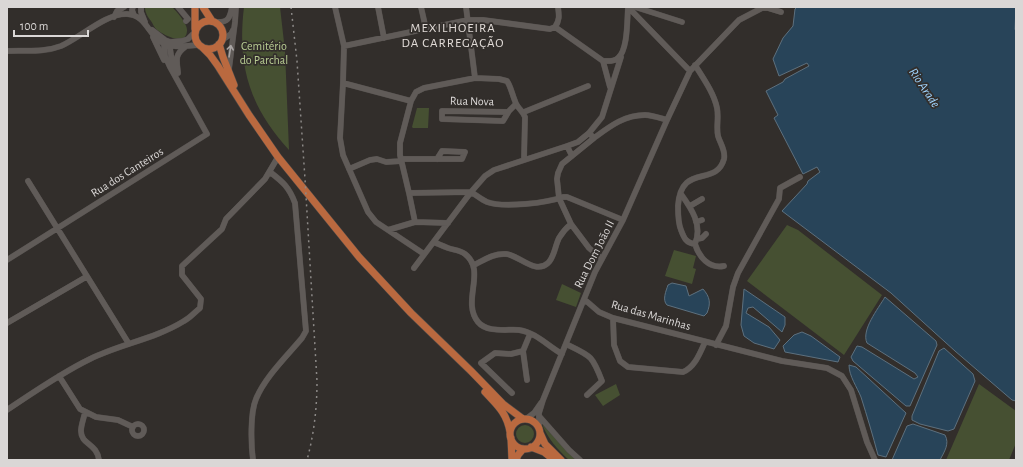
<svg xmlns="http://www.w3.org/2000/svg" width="1023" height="467" font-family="'Alegreya Sans',sans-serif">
  <rect width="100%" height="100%" fill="#322e2b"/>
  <path fill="#465032" d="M145,7H172C177,12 188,24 187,31C186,47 163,35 156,29C154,27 153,24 151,21C148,17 145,13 145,7Z
    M244,7H280L285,51L289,150C249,106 237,65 244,7Z
    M417,108H429L428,128H413L412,127Z
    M787,225L798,230L882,295L844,355L747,281Z
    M674,250L696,256L693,268L696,269L692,284L665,276Z
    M562,284L581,293L576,307L556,300Z
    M616,384L620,395L603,406L595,395Z
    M979,384L1016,411V443L1009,460H946Z
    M542,424L576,460H569C557,449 548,439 542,424Z
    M516 434a9 9 0 1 1 18 0a9 9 0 1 1-18 0Z"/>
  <path fill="#284459" stroke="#5d707e" d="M797,7H1016L1015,29L1016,32V401L1012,400L955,351L891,293L782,211L807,184L808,181L820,172L817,167L803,174L774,118L778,115L766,91L783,82L785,79L809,66L807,63L779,76L773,59L783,38L793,26L795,9Z
    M672,283L686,286L689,296L703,289C710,297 711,303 707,313L704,316L667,305C662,300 666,291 668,285Z
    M744,289L785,317V325L782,332L753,307L748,308L746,313L769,327L780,340L774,349L754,343L744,336L741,325Z
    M885,297L936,341L937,345L910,406H906L853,361L851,357L857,346L862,347L914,379L918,377L915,373L867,343C861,330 878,309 885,297Z
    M802,332L811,336L840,357L838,362L785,352L783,346L794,335Z
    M944,348L973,374L975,381L954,429L948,431L920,424L912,420V416L939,351Z
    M849,365L856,367L906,413L886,457L878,455C873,436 867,416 861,397C857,387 849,376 849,365Z
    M913,424L945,435C950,444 944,452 940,460H892L907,426Z"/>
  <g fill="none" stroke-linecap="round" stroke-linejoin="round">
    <g stroke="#504c4a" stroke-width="6">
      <path id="minor" d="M133,7L132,10L134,15
        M141,7V12L145,22
        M178,7L188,19L186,21
        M335,7L344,46L468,20H483L550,29L555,27
        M378,7L384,38
        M421,7L426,29
        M466,7L475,78
        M628,7L690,71
        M635,7L682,22
        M114,17L117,11L124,7
        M216,22C228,23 230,18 232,7
        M555,27L603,61C608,61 614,62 618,58C628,50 627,20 628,8
        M555,27C560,20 559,15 558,7
        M152,30L165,40L170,42L182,41L188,39L195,32
        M153,37L164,60
        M222,40L231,34L233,30
        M167,44L170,48L171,55L176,74
        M344,46L343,83L340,138L343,155L368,212L376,222L424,254
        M7,51C26,50 43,53 61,46C80,38 106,13 127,14C147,15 148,36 163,43C175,49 187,45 200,45
        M603,61L610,87
        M229,69L235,22L236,7
        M178,73C177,61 174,55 185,47
        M343,83L411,101L416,92L424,88L475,78L499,79L507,81C511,87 512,94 515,101C517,108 523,111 525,117L524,160
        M411,101L400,143V155L409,193L471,192
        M508,112L442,111V119L503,121L509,111L516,104
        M524,112L588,86
        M589,133L602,117L621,57
        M594,138C609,127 624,115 645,115C652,115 660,118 667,120
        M572,156L567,146L578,142L589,133L594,138L562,164L558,173L557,179L559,198L571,224L589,248L602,259
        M401,159H462L465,152L442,151L437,159
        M349,169L370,160L377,159L386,162L402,161
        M28,181C62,235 95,290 129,344
        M471,192C476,195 482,200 487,202C503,208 547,203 563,197H567L623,220
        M409,193L415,222L448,223
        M681,194C691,208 703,225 695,244C686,243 684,238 681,230C678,223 678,214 678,206C681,162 716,188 724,159C726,151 720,143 718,136C716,127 719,117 717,108C714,93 703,78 695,65
        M690,206L702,199
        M696,222L702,220
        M388,230L415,222
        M697,239L702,238L706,234
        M434,242C438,244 443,246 448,248C453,250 460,250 465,254C487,271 461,301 478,322C487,333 507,329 519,330C535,332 548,346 562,354
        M695,244C699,257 709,269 724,266
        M7,260L207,134L170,67L165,56L164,45L170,42
        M474,265C484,260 494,253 506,254C519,255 535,275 548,263C554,258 555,246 559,238C562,233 566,228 571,224
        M414,268L471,192L485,176L494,170L567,146
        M584,299L599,312L613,318L782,361L827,368L842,376L851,390L867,442L875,460
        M613,318L614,345L620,361L628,367L683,372C695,367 700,353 705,342
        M7,323L86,277
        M566,344C591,356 592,355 602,381L587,395
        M716,345L726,326L733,287L738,273L779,199L780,188L800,177
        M59,376L80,409L96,417L118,420L133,427
        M527,380L523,351L530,334
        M512,393L481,363L495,353L511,354L523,351
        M7,410C34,392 61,373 90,359C120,344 155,339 184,321C190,318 195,312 200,308L201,299L182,275V266L222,229L226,219L265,179L278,157
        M85,412C84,418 81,425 81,431C81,445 97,443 99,460
        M539,416L569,450L580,460
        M526,419L534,413L541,403
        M132 430a6 6 0 1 1 12 0a6 6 0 1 1-12 0Z
        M539,428V413L543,400L595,272L623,220L667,120L690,71L739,20L762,8H768L781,12
        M253,460C251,445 250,413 256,399C265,377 287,356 302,338L306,331L295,203C289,187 283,182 270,172"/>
    </g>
    <g stroke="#504c4a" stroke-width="8">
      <path id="major" d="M195,7V29
        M203,7L212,21
        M195 35a14 14 0 1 1 28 0a14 14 0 1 1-28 0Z
        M219,44L223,57L234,85
        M203,48L210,55L218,66L249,115L278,157L359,257L411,313L471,371L503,404L523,419
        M485,392C497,405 507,413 510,432
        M510 434a15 15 0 1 1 30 0a15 15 0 1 1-30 0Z
        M540,433L545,444L561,460
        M511,438L512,460
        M531,447L544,452L554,460
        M516,460L518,455L523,449"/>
    </g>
    <use href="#minor" stroke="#605b58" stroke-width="5.5"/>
    <use href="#major" stroke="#ba693f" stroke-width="7"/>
    <path stroke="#8c8987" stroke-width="1.5" stroke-dasharray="2 4" stroke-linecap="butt" d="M291,7L297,61L305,179L317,381C317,408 314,434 307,460"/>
  </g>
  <defs><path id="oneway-shaft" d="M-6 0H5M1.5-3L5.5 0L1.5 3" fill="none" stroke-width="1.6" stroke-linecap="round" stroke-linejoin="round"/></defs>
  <use stroke="#a9a5a4" href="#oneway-shaft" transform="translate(230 51) rotate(-81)"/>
  <g text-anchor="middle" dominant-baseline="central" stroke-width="3.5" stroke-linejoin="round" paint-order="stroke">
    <g font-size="12" fill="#b9cd93" stroke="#322e2b">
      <text x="264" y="46">Cemitério<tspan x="264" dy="14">do Parchal</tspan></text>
    </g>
    <g font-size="12" fill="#dad7d6" stroke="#322e2b">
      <text transform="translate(472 101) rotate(1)">Rua Nova</text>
      <text transform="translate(127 172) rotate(-32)">Rua dos Canteiros</text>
      <text transform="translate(594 254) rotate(-63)">Rua Dom João II</text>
      <text transform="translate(651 315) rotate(16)">Rua das Marinhas</text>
    </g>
    <g font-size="13" letter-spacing="1" fill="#e1dbd7" stroke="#322e2b">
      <text x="453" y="28">MEXILHOEIRA<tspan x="453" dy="15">DA CARREGAÇÃO</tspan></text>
    </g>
    <g font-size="13" font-style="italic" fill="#9ed3fd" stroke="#322e2b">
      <text transform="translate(924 88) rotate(56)">Rio Arade</text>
    </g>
  </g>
  <rect width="1023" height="467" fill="none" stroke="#dad7d6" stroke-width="16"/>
  <path d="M14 30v6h74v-6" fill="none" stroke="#dad7d6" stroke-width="2"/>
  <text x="20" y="30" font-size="12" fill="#dad7d6" stroke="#322e2b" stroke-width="3" paint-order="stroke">100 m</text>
</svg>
